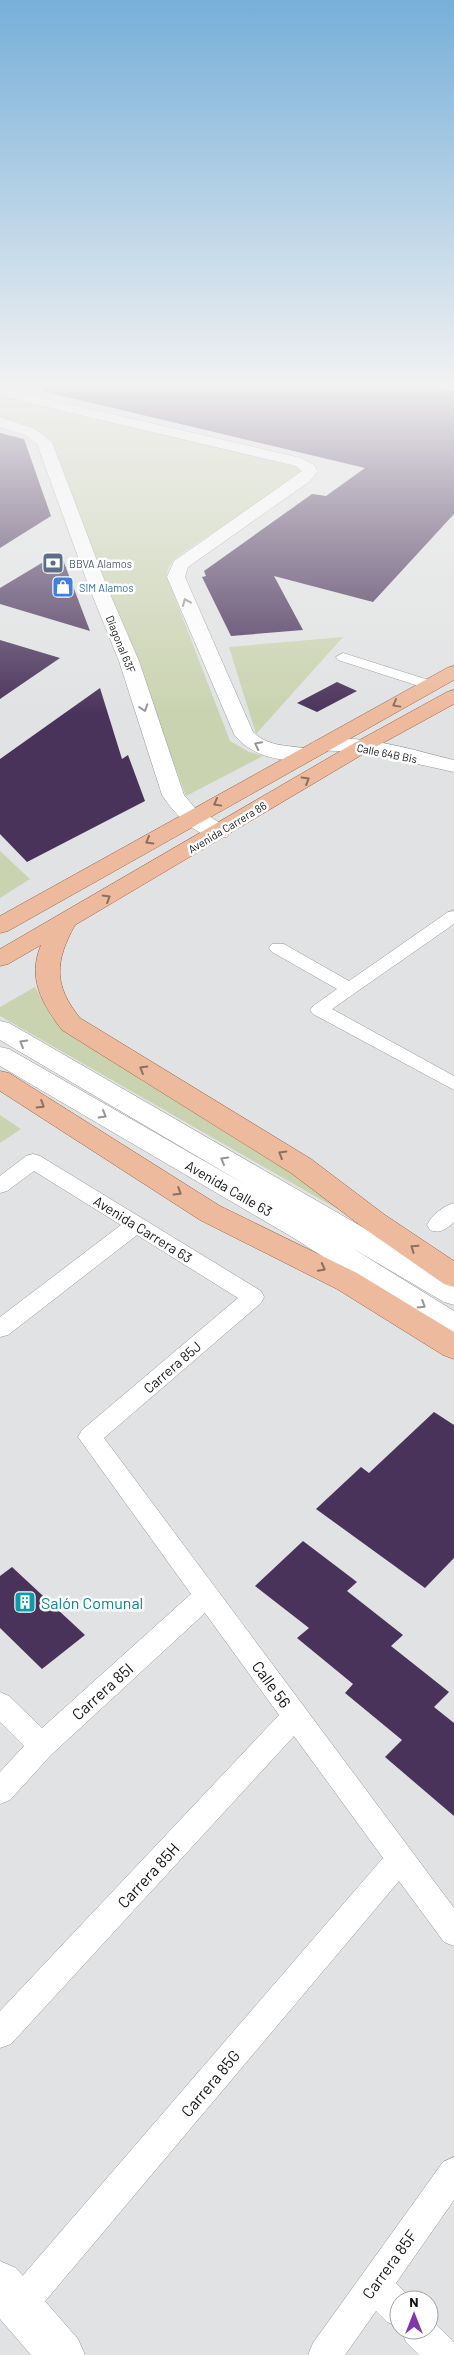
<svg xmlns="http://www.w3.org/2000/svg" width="454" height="2355" font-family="Barlow,sans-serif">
  <rect width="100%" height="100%" fill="#e1e2e3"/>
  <path fill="#cad3b0" d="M0,395L295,466L300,467L303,472L178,556C171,563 167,567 167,577L230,741L249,752L263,756L186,796L121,619L97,562L70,488L47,437L35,429L0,419Z
    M343,637L256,734L229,647Z
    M0,851L30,879L0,898Z
    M35,987L52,1018L68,1031L300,1176L348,1215L0,1016V1007Z
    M0,1115L21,1129L0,1143Z"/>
  <path fill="#4a335b" d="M43,384H418L454,391V514L373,602L274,576L303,630L231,636L202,577L206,576L204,571L312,494L326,496L365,468L42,391Z
    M0,433L24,439L51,516L0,548Z
    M60,552L90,631L0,604V588Z
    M0,640L60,658L0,699Z
    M337,682L357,691L317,712L297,703Z
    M100,688L122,759L128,755L145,801L27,862L0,834V759Z
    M434,1412L454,1425V1558L425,1588L316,1509L361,1467L369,1473Z
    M303,1541L357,1582L347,1591L403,1635L391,1646L449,1692L434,1707L454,1723V1816L385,1757L402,1740L345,1693L353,1684L297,1638L309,1628L255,1586Z
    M12,1567L85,1635L42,1669L0,1628V1576Z"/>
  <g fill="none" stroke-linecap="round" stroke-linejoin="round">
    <g stroke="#959697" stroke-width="1">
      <path id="street" d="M343,653L435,682L437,685L435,688H425L338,660L336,657Z
        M454,911V924L332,1009L454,1076V1090L313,1014L310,1010L313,1006L337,989L272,952L269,948L272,944H284L349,981L448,912Z
        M33,1154L40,1156L261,1291L264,1297L261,1303L104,1438L454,1908V1946L444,1942L399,1881L31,2318L19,2323L7,2318L2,2306L7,2294L383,1858L294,1736L11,2044L0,2048V2011L279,1715L205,1613L51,1755L10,1800L0,1804V1772L24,1746L0,1722V1692L9,1696L42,1728L191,1594L78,1437L82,1430L238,1298L137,1235L8,1335L0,1337V1317L121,1225L34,1171L7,1191L0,1193V1176L26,1156Z
        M454,1203V1222C446,1229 441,1234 430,1230L427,1225C432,1215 443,1206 454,1203Z
        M454,2157V2200L396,2283L412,2300H399V2327L387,2322L376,2311L345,2355H308L313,2343L443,2162Z
        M429,2318L454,2342V2355H419L406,2342L401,2330H429Z"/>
    </g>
    <g stroke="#959697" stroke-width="1">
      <path id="secondary" d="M0,388L301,458L314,465L318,471L310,481L188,567L185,577L253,732C271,749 290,744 312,750L310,746L313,742C356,731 412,750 454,760V772L363,752L313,750L315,754L312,758C287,765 249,756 234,734L167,577L174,561L302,471L296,466L0,396Z
        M0,417L35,429L52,442L107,587L139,661L184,795L195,808L227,827L230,832L227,837C201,843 175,815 162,795L119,661L89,587L37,444L25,435L0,427Z
        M0,1021L9,1023L454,1280V1305L444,1302L352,1248L454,1311V1337L443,1334L297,1240L0,1066V1047L9,1049L246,1185L0,1040Z
        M0,2261L16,2268L78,2339L85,2355H31L0,2319Z"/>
    </g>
    <g stroke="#9a6242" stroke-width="1">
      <path id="primary" d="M454,666V680L8,931L0,933V916L447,668Z
        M454,690V704L370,750L75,925C55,961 53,985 80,1018L311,1159L385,1215L454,1261V1287L444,1284L365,1229L291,1173L62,1030C42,1004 27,978 41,945L8,964L0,966V949L356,742L447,692Z
        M0,1071L9,1073L220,1206L357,1273L454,1332V1359L443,1355L337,1289L200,1220L0,1091Z"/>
    </g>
    <use href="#street" fill="#fff" fill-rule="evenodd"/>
    <use href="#secondary" fill="#fff" fill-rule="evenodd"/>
    <use href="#primary" fill="#eeba9d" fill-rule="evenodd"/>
  </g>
  <defs><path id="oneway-chevron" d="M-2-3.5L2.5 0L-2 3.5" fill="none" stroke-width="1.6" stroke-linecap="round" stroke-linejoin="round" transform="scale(1.25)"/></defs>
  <g stroke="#959595">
    <use href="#oneway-chevron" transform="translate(186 602) rotate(-113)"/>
    <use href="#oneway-chevron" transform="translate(144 708) rotate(72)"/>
    <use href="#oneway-chevron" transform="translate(258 745) rotate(-153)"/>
    <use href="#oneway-chevron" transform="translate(23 1043) rotate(-150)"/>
    <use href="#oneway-chevron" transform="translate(103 1115) rotate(30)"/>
    <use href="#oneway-chevron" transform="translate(224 1160) rotate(-150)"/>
    <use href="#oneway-chevron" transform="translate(422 1305) rotate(32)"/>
  </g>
  <g stroke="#8b6f5f">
    <use href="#oneway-chevron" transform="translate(396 704) rotate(151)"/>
    <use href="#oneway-chevron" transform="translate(306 780) rotate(-31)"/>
    <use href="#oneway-chevron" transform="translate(217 803) rotate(151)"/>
    <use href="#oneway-chevron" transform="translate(149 841) rotate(150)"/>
    <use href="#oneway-chevron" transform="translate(107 898) rotate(-31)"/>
    <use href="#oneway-chevron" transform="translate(143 1069) rotate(-149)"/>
    <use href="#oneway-chevron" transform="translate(41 1105) rotate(32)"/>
    <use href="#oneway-chevron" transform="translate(282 1154) rotate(-149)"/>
    <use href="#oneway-chevron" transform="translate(178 1192) rotate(32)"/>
    <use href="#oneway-chevron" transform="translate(414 1248) rotate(-145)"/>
    <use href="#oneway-chevron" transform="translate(322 1268) rotate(27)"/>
  </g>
  <linearGradient id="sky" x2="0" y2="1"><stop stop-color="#76afd9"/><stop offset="0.54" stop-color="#f2f2f2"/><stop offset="1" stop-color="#f2f2f2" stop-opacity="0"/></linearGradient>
  <rect width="454" height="714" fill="url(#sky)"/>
  <defs>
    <g id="bank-square" transform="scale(1.125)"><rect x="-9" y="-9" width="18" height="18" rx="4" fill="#5c6f8a" stroke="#fff"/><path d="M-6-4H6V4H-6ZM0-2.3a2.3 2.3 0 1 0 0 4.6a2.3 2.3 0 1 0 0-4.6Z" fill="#fff"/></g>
    <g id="shop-square" transform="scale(1.125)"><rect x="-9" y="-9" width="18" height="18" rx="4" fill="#3f7fe0" stroke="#fff"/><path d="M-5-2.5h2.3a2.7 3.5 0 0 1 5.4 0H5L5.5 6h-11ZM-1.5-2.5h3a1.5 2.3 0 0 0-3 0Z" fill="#fff"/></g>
    <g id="building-square" transform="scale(1.125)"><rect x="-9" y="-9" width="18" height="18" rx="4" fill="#0f9aa8" stroke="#fff"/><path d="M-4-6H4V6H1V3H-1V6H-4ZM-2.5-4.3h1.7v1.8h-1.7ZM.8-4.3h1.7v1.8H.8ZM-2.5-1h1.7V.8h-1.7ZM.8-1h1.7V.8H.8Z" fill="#fff"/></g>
  </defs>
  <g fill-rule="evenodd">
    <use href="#bank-square" x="53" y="563"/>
    <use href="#shop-square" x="63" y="587"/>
    <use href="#building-square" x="25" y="1602"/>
  </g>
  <g text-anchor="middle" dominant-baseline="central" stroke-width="5" stroke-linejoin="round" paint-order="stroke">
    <g font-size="11" fill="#4e5e75" stroke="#fff" text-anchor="start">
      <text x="69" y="563">BBVA Alamos</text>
    </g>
    <g font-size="11" fill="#366cbe" stroke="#fff" text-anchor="start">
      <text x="79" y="587">SIM Alamos</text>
    </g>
    <g font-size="11" fill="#131313" stroke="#fff">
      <text transform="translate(121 644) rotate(68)">Diagonal 63F</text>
      <text transform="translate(387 753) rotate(11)">Calle 64B Bis</text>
      <text transform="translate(227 827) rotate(-31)">Avenida Carrera 86</text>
    </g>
    <g font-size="14" fill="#131313" stroke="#fff">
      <text transform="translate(229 1188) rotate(30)">Avenida Calle 63</text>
      <text transform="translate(143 1229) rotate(32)">Avenida Carrera 63</text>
      <text transform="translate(172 1367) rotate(-41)">Carrera 85J</text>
    </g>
    <g font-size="16" fill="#0d838f" stroke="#fff" text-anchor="start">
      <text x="41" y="1602">Salón Comunal</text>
    </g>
    <g font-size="16" fill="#131313" stroke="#fff">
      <text transform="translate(272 1684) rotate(54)">Calle 56</text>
      <text transform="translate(102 1691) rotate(-42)">Carrera 85I</text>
      <text transform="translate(148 1875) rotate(-47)">Carrera 85H</text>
      <text transform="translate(210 2083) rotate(-50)">Carrera 85G</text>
      <text transform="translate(389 2264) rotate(-54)">Carrera 85F</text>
    </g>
  </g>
  <g transform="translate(414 2315)"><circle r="24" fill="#ffffff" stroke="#a1a1a1"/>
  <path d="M0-4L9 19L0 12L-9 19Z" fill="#7f38aa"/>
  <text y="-8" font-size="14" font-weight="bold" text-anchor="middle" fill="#131313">N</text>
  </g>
</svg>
